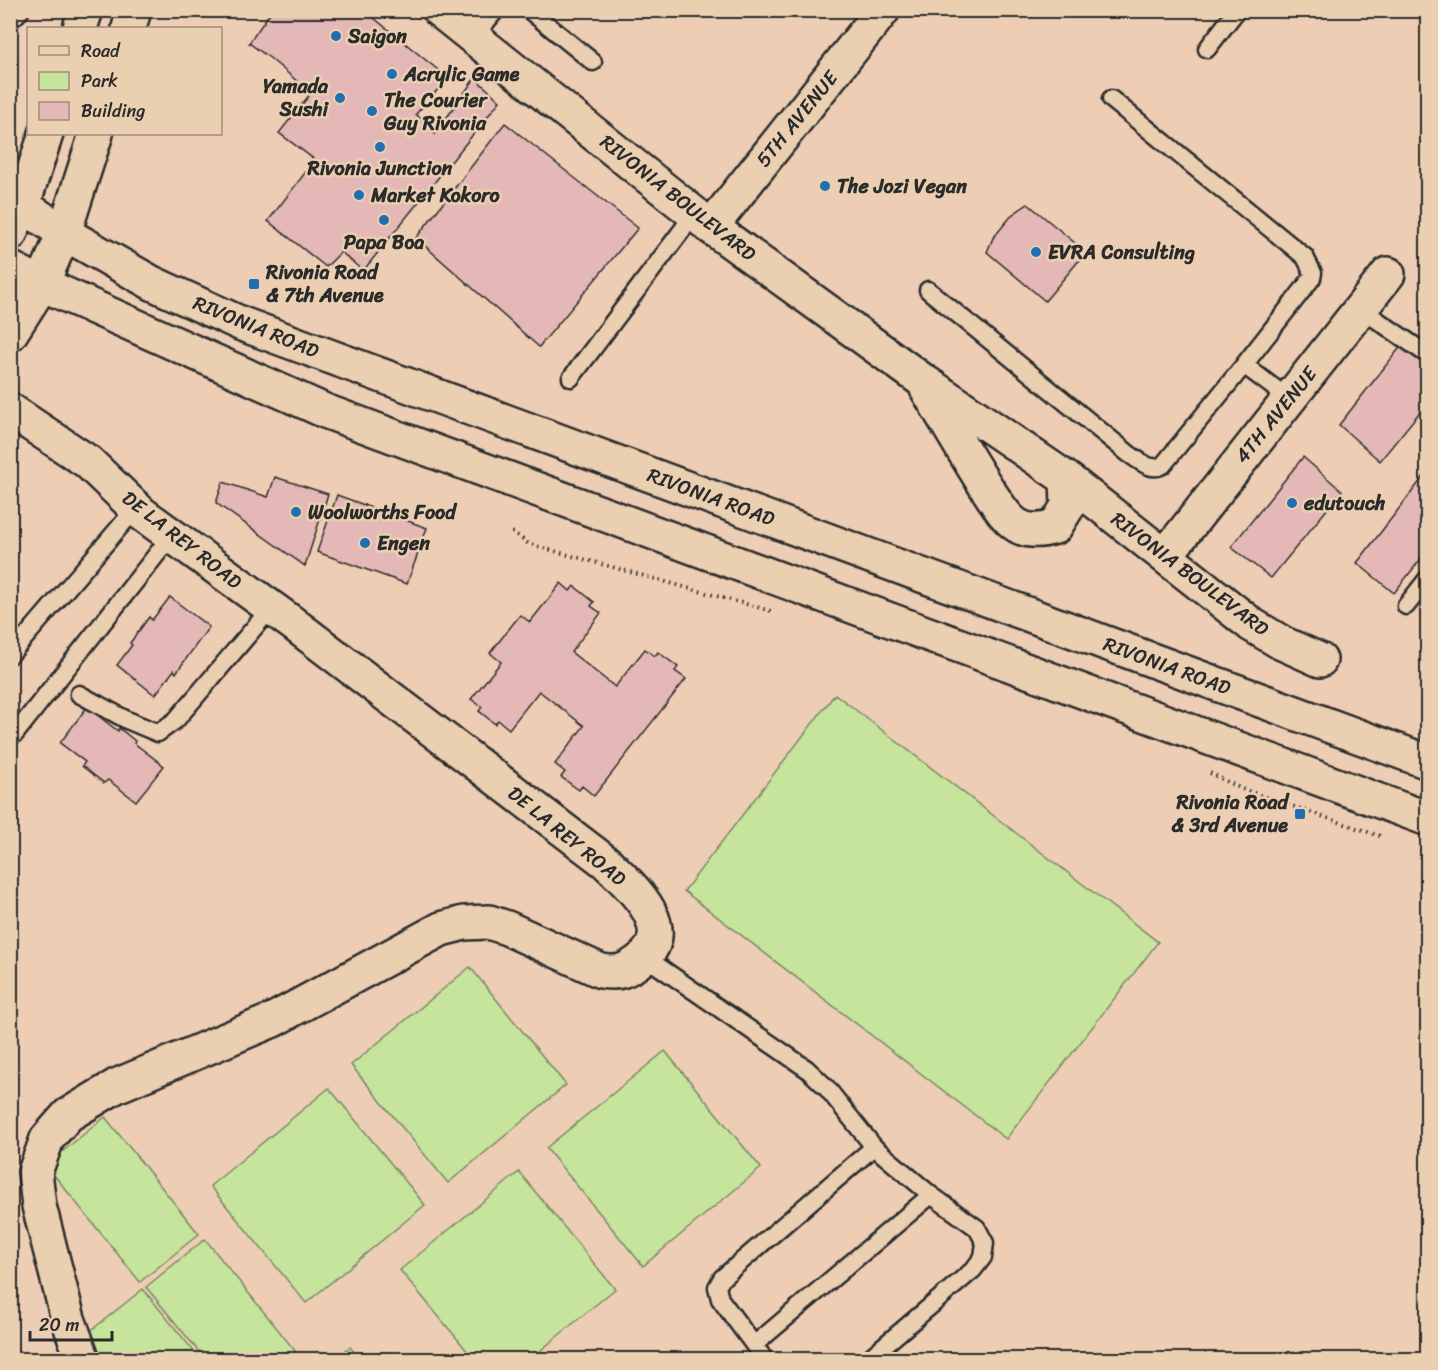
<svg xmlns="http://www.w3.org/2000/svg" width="1438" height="1370" font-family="Sriracha,sans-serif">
  <rect width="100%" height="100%" fill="#edceb5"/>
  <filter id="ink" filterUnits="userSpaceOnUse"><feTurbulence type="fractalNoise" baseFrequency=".0167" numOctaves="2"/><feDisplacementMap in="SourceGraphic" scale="12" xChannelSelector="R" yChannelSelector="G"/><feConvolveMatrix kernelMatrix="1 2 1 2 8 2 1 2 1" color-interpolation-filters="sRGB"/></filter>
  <g filter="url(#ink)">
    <path fill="#c6e49c" stroke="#788864" stroke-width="1.5" d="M835,694L1158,942L1006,1139L684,891Z
      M470,967L566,1085L448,1183L351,1065Z
      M665,1051L761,1168L643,1266L546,1148Z
      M329,1088L425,1205L306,1303L210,1186Z
      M105,1117L199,1234L140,1282L46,1165Z
      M519,1172L615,1289L530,1359H474L400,1270Z
      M205,1239L300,1357L296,1359H205L146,1287Z
      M143,1289L200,1359H103L84,1336Z
      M350,1347L360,1359H334Z"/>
    <path fill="#e4b8b6" stroke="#2b2b2b" stroke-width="1.5" d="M272,10H364L448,78L416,114L435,134L475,78L500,101L363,271L341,252L326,267L268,221L315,160L279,133L311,93L271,59L249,43Z
      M505,123L638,228L539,347L416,238Z
      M1028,204L1086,252L1045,301L987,252L993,238L1013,214Z
      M1402,345L1428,365V402L1380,461L1339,425Z
      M1303,457L1342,491L1271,578L1231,547Z
      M1428,471V550L1394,593L1357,563Z
      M275,477L328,494L305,566L216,503L223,482L268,497Z
      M337,495L427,528L407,584L317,552Z
      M561,583L570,591L574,586L594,602L591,606L601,613L571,652L615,687L645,649L655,656L658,652L678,667L675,671L686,679L594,796L582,786L579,790L561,777L565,772L555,764L584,726L539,691L509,729L498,720L495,724L479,711L482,707L471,699L501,662L490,653L520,615L530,622Z
      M170,597L209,627L176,673L174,670L155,695L117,665L132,645L130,643L149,617L152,620Z
      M87,707L118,731L119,728L135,741L134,743L164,766L136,801L108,780L104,783L82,766L85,762L60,743Z"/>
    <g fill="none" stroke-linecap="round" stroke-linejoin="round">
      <g stroke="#2b2b2b" stroke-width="21">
        <path id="lane" d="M529,10L593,62
          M10,14L14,17L21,10
          M473,38L496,10
          M1207,49L1237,10
          M1111,99L1305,257L1313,273L1312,278L1244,365L1289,399
          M928,290L1129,454C1140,461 1151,472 1163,465L1244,365
          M1361,309L1428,355
          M571,378L695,213
          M1406,606L1428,578
          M10,655L136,508
          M79,694L127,720L158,733L176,720L271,608
          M15,734L172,535
          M645,957L807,1069L826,1087L874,1147L931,1195L977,1228L985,1243L983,1257L973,1270L867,1360
          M754,1345L931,1195
          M765,1360L720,1299L717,1287L722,1278L874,1147"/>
      </g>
      <g stroke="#2b2b2b" stroke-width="38">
        <path id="street" d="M439,10L711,227L922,380L1067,479L1252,625L1282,643L1320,660
          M80,28L86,10
          M129,28L134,10
          M22,207L46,134
          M711,227L883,10
          M64,233L96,134
          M927,389C948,424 969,461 992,496C999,506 1005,517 1015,524C1027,533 1042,531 1055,527L1068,506L1067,479
          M10,410L88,462L141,513L291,622L607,863C631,886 681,930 639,961C626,971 618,974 601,971L507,928L489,922L464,923L441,929L273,1020L116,1086L68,1115L47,1139L35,1172L39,1206L68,1319L83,1360
          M1165,556L1388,274"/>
      </g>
      <g stroke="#2b2b2b" stroke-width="38">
        <path id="secondary" d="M10,234L22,207
          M10,334L42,284L64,233"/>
      </g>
      <g stroke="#2b2b2b" stroke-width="38">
        <path id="primary" d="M10,197L64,233L152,283L242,324L1428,762
          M10,268L42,284L325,411L1428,819"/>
      </g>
      <path stroke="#2b2b2b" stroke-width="4" stroke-dasharray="1.5 4.5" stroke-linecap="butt" d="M10,66L12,37
        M512,532L529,544L771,611
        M1210,773L1242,789L1380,836"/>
      <use href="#lane" stroke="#eacfb1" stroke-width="16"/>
      <use href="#street" stroke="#eacfb1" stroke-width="33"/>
      <use href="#secondary" stroke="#eacfb1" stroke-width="33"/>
      <use href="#primary" stroke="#eacfb1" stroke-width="33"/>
    </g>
  </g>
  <g fill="#1f6fb2" stroke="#eacfb1" stroke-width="2">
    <circle cx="336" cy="36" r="6"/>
    <circle cx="392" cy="74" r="6"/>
    <circle cx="340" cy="98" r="6"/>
    <circle cx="372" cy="111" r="6"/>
    <circle cx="380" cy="147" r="6"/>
    <circle cx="825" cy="186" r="6"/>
    <circle cx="359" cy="195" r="6"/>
    <circle cx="384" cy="220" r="6"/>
    <circle cx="1036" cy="252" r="6"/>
    <rect x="248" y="278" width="12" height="12" rx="3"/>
    <circle cx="1292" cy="503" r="6"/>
    <circle cx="296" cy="512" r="6"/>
    <circle cx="365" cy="543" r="6"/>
    <rect x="1294" y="808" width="12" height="12" rx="3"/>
  </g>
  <g text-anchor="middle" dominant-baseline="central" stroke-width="5" stroke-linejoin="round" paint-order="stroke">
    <g font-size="20" font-weight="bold" fill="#2b2b2b" stroke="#eacfb1" text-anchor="start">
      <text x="348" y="36">Saigon</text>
      <text x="404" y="74">Acrylic Game</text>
      <text x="328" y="86" text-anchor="end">Yamada<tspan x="328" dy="23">Sushi</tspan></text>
      <text x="384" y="100">The Courier<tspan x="384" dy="23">Guy Rivonia</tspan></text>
      <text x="380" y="168" text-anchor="middle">Rivonia Junction</text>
      <text x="837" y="186">The Jozi Vegan</text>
      <text x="371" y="195">Market Kokoro</text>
      <text x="384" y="242" text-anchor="middle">Papa Boa</text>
      <text x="1048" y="252">EVRA Consulting</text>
      <text x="266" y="272">Rivonia Road<tspan x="266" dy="23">&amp; 7th Avenue</tspan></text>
      <text x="1304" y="503">edutouch</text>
      <text x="308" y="512">Woolworths Food</text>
      <text x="377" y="543">Engen</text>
      <text x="1288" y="802" text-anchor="end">Rivonia Road<tspan x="1288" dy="23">&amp; 3rd Avenue</tspan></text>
    </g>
    <g font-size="20" fill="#2b2b2b" stroke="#eacfb1">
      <text transform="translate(797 119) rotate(-51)">5TH AVENUE</text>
      <text transform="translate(678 198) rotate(38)">RIVONIA BOULEVARD</text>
      <text transform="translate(256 327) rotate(22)">RIVONIA ROAD</text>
      <text transform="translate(1276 415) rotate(-51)">4TH AVENUE</text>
      <text transform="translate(711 497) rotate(20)">RIVONIA ROAD</text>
      <text transform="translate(182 540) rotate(38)">DE LA REY ROAD</text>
      <text transform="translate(1190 574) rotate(37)">RIVONIA BOULEVARD</text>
      <text transform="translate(1167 666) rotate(20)">RIVONIA ROAD</text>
      <text transform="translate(567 836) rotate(39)">DE LA REY ROAD</text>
    </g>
  </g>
  <rect width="1438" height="1370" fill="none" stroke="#eacfb1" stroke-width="36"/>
  <rect x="18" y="18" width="1402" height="1334" fill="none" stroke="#2b2b2b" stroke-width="2" filter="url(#ink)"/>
  <rect x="27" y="27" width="195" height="108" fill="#eacfb1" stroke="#9e8d7b" stroke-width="1.5"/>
  <rect x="39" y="46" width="30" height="9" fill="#eacfb1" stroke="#9e8d7b" stroke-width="1.5"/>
  <text x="81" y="57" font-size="18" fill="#2b2b2b">Road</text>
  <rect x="39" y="72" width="30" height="18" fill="#c6e49c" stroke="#9e8d7b" stroke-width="1.5"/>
  <text x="81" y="87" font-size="18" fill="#2b2b2b">Park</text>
  <rect x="39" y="102" width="30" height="18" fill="#e4b8b6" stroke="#9e8d7b" stroke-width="1.5"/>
  <text x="81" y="117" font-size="18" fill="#2b2b2b">Building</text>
  <path d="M30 1331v9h82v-9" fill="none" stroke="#2b2b2b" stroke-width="3"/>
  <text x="39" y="1331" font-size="18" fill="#2b2b2b" stroke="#eacfb1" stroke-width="4.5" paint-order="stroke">20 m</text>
</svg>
